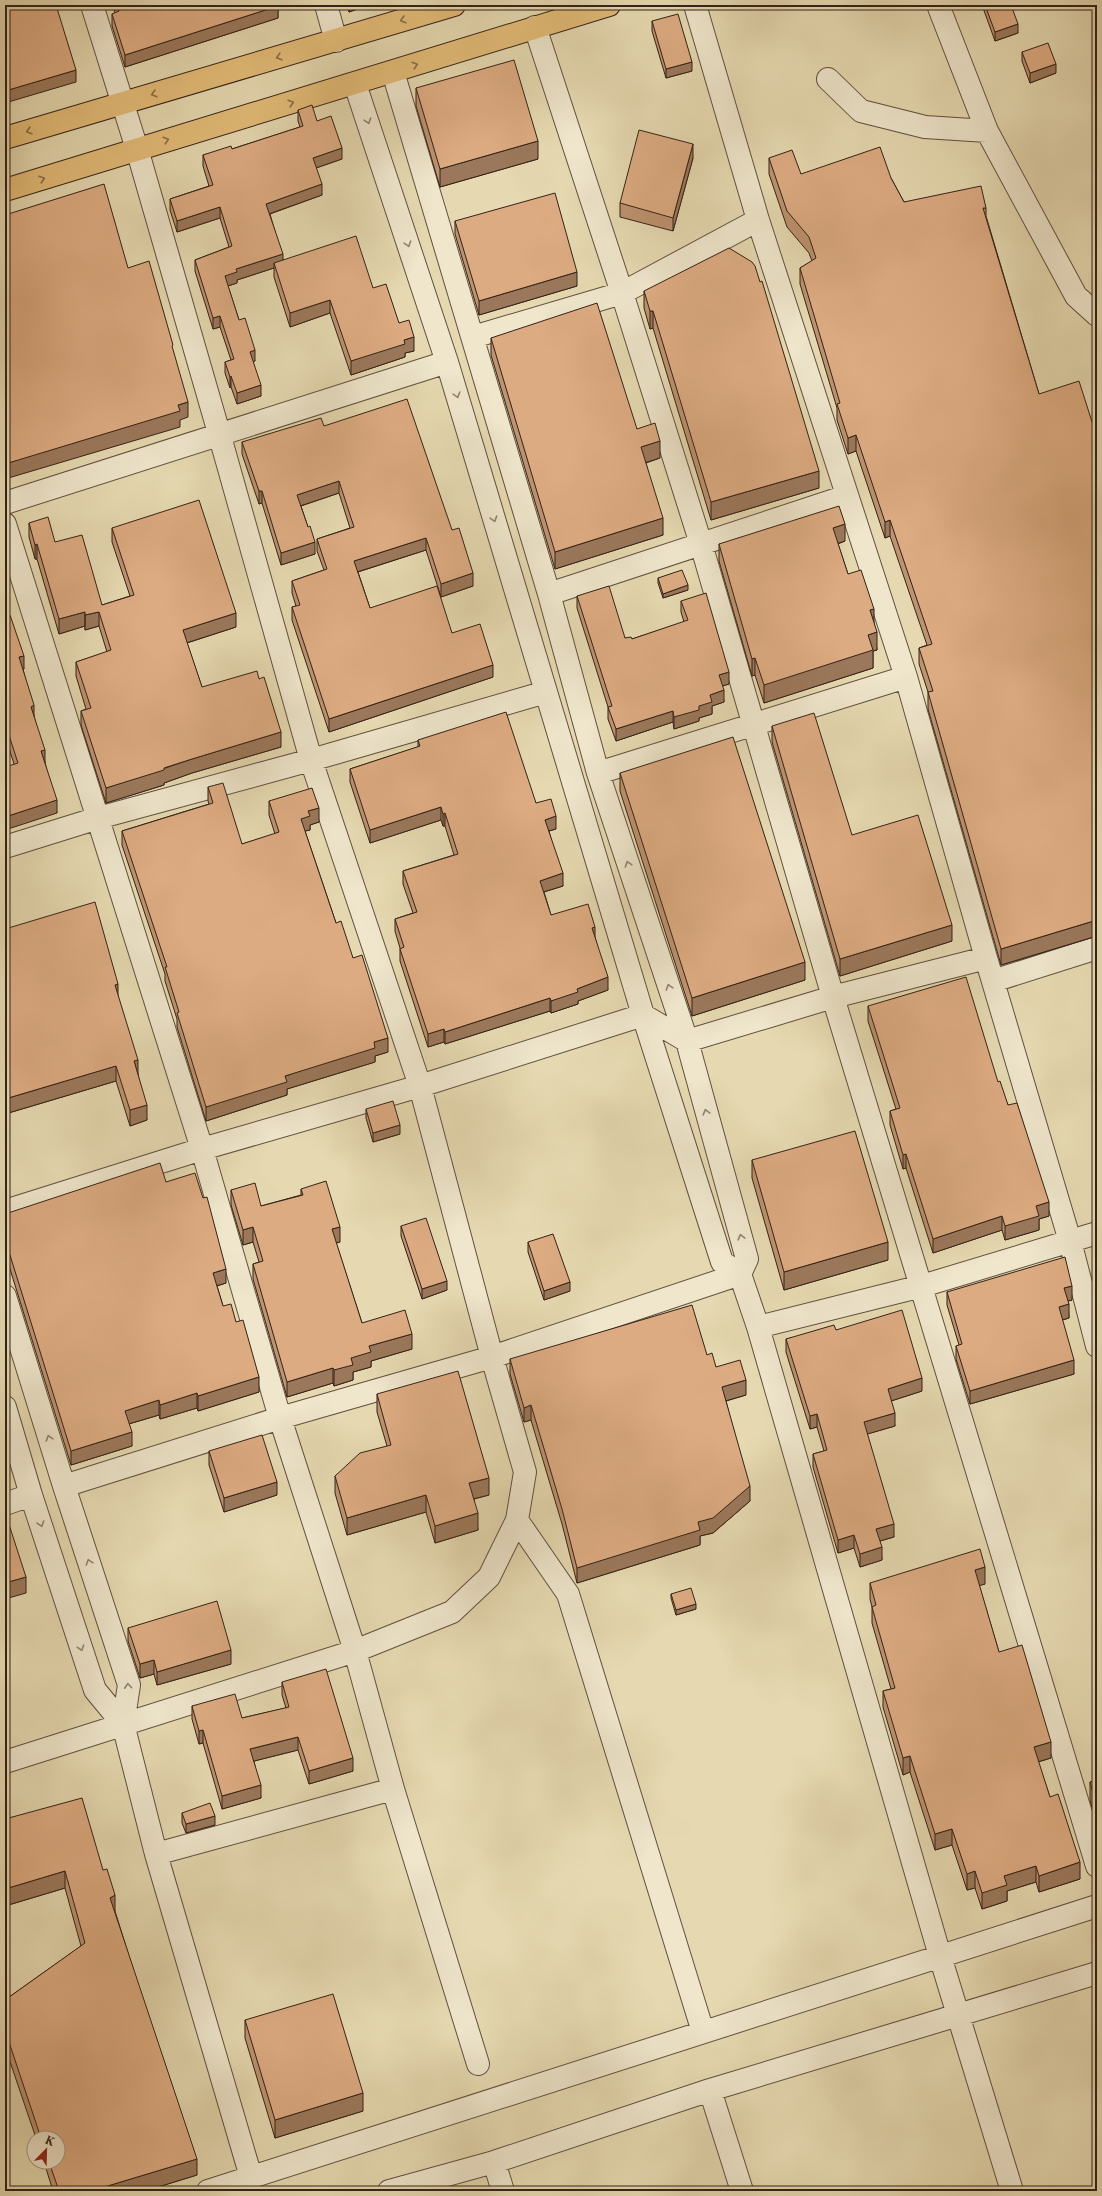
<svg xmlns="http://www.w3.org/2000/svg" width="1102" height="2196" font-family="'Libre Caslon Text',serif">
  <rect width="100%" height="100%" fill="#e6d9b1"/>
  <filter id="stains"><feTurbulence type="fractalNoise" baseFrequency=".005" numOctaves="4"/><feColorMatrix values="0 0 0 0 .2 0 0 0 0 .09 0 0 0 0 .02 0 0 0 .5 -.17"/></filter>
  <radialGradient id="worn" r=".72"><stop offset=".6" stop-color="#630" stop-opacity="0"/><stop offset="1" stop-color="#630" stop-opacity=".3"/></radialGradient>
  <g fill="none" stroke-linecap="round" stroke-linejoin="round">
    <g stroke="#60503e" stroke-width="24">
      <path id="minor" d="M326,5L336,41
        M695,5L758,220L906,677L986,958L1070,1241L1097,1346
        M938,5L987,131L1076,296L1097,315
        M535,27L622,293L701,544L833,997L1097,1866
        M828,79L861,111L925,127L987,131
        M355,84L447,362L643,1015L722,1262L740,1274L758,1327L940,1956L1012,2191
        M473,337L622,293L758,220
        M5,503L447,362
        M5,524L202,1149L280,1418L355,1651L393,1789L478,2064
        M549,594L847,496
        M598,773L906,677
        M5,847L98,818L311,760L546,692
        M993,981L1097,948
        M5,1211L202,1149L420,1086L643,1015L687,1041L833,997L986,958
        M5,1296L64,1486L129,1685L123,1724L156,1854L251,2177
        M758,1327L922,1286L1097,1233
        M5,1407L31,1495L95,1690L123,1724
        M64,1486L280,1418L492,1357L740,1274L747,1259L687,1041L598,773L549,594L393,72
        M5,1504L31,1495
        M517,1520L568,1594L703,2032
        M5,1762L355,1651L452,1612L489,1577L517,1520L525,1472L492,1357L420,1086L311,760L219,433L137,149L92,5
        M156,1854L393,1789
        M710,2090L742,2191
        M494,2162L503,2191
        M208,2191L1097,1906
        M389,2191L494,2162L710,2090L1097,1973"/>
    </g>
    <g stroke="#332217" stroke-width="24">
      <path id="major" d="M5,138L454,5
        M5,190L609,5"/>
    </g>
    <use href="#minor" stroke="#efe6cc" stroke-width="22"/>
    <use href="#major" stroke="#e3bc78" stroke-width="22"/>
  </g>
  <path fill="#be9370" stroke="#332217" d="M113,5H278V18L125,67L112,26V14L115,13Z
    M347,5H369L349,12Z
    M982,5H1011L1018,33L995,41Z
    M652,21L692,71L666,78L652,31Z
    M1022,52L1056,73L1030,83L1022,61Z
    M416,88L538,159L440,187L416,106Z
    M298,110L317,121L342,159L316,168L322,195L270,214L283,260L373,288L399,323L414,351L405,353V357L351,375L330,313L290,327L274,277V268L237,280V283L228,286L239,320L255,361L253,362L261,396L237,404L231,387L230,388L225,373V362L231,360L220,327L213,329L195,271V260L229,247L220,218L177,232L170,210V199L209,186L203,166V155L232,149L300,127L298,121Z
    M693,158L673,231L620,217V203Z
    M769,158L801,174L891,178L904,202L986,208V216L1039,394L1093,425L1097,424V936L1001,965L928,709V692L919,664V648L927,645L890,536L885,538L856,451L848,454L837,420V408L800,284V268L812,261L809,253L787,227L769,174Z
    M455,221L577,286L479,315L455,234Z
    M644,291L819,488L711,520L653,328L650,329L644,308Z
    M491,338L637,429L660,458L646,463L663,535L555,569L491,355Z
    M324,426L452,530L473,586L441,597L426,550L358,572L370,608L452,633L493,677L329,732L292,620V607L296,606L292,593V581L324,570L317,551V539L350,528L339,493L301,506L308,527L315,554L281,565L262,503L259,504L242,454V442Z
    M29,523L55,542L102,605L130,596L112,542V528L236,627L187,643L202,687L281,747L192,773L164,783V785L106,803L81,725V711L86,709L76,676V662L107,652L99,626L85,630V626L59,634L37,559H35L29,537Z
    M845,541L838,544L848,574L874,623L877,650L873,651V668L764,703L755,675L752,676L719,561V544Z
    M658,578L688,590L663,598L658,583Z
    M577,596L625,638L632,639L684,622L681,612V601L729,684L722,686L724,702L712,706V714L699,718V721L674,729L673,722L616,741L608,719V707L577,608Z
    M5,616L24,669H23L57,813L14,764L5,736Z
    M772,726L852,835L952,941L840,976L772,742Z
    M418,740L536,803L556,829L549,831L563,886L544,892L551,915L595,937L608,990L578,1001V1004L551,1013L550,1011L445,1044L444,1042L428,1047L400,961V948L395,931V919L413,913L403,884V871L454,855L445,826H443L441,820L370,843L350,782V769L418,747Z
    M620,773L805,980L692,1016L620,791Z
    M208,787L242,844L275,834L269,815V801L319,822L310,825V830L305,831L336,923L353,958L388,1052L375,1056V1062L287,1089V1095L206,1121L177,1027V1019L165,981V974L122,845V831L209,804L208,801Z
    M5,929L118,996L138,1074L147,1120L130,1126L116,1081L5,1114Z
    M868,1006L998,1082L1008,1105L1049,1216L1039,1219V1230L1005,1240L1002,1230L933,1253L906,1168L903,1169L890,1125V1111L896,1109L868,1021Z
    M366,1109L400,1134L373,1142L366,1118Z
    M752,1160L888,1260L784,1290L752,1178Z
    M166,1182L226,1283L217,1286L223,1306L259,1392L198,1411L197,1408L160,1419L159,1415L129,1424L132,1446L71,1465L5,1253V1214Z
    M301,1189L340,1242L336,1243L362,1323L412,1349L371,1361V1367L353,1372V1380L334,1386L333,1383L287,1397L253,1279V1264L259,1262L253,1242L243,1245L231,1205V1190L261,1206L301,1195Z
    M401,1226L447,1290L422,1299L401,1236Z
    M528,1242L570,1291L544,1300L528,1252Z
    M947,1292L1072,1300L1068,1301L1069,1318L1062,1320L1074,1374L970,1404L956,1359V1346L959,1345L947,1305Z
    M836,1330L922,1391L891,1401L895,1426L867,1434L894,1537L880,1541L882,1560L860,1567L854,1548L838,1553L813,1467V1454L824,1451L817,1427L810,1429L786,1352V1339Z
    M707,1355L716,1367L746,1395L726,1401L750,1501L713,1533L700,1536V1545L577,1583L562,1524L531,1420L524,1422L510,1374V1359Z
    M377,1394L489,1495L474,1499L478,1530L435,1543L426,1512L347,1535L335,1493V1476L387,1446L377,1412Z
    M209,1451L277,1495L224,1512L209,1465Z
    M870,1583L985,1584L979,1585L999,1652L1051,1758L1038,1762L1050,1797L1080,1879L1039,1892L1036,1882L1007,1891V1901L982,1909L975,1888L967,1890L952,1845L935,1850L910,1772L903,1775L883,1707V1691L891,1689L872,1623V1607L870,1599Z
    M671,1594L696,1609L676,1615L671,1598Z
    M128,1628L231,1664L157,1685L154,1674L140,1678L128,1641Z
    M282,1682L353,1771L309,1784L298,1750L254,1761L261,1798L222,1809L203,1743L199,1744L192,1719V1706L242,1718L286,1708L282,1695Z
    M1097,1780V1825L1090,1800V1782Z
    M182,1813L215,1825L186,1833L182,1823Z
    M5,1819L103,1870L115,1911L197,2175L145,2191H53L44,2162H58V2138H36L5,2047V2000L81,1946L65,1888L5,1906Z
    M245,2020L363,2111L275,2138L245,2038Z"/>
  <path fill="#9b785b" stroke="#332217" d="M349,5H369L349,12Z
    M278,6V18L125,67V55Z
    M1018,24V33L995,41V32Z
    M692,62V71L666,78V69Z
    M1056,64V73L1030,83V73Z
    M76,70V82L5,103V91Z
    M538,141V159L440,187V169Z
    M693,144V158L673,231V218Z
    M342,148V159L313,169V158Z
    M322,184V195L266,215V204Z
    M220,207V218L177,232V221Z
    M283,254V265L274,263V268L237,280V283L225,287V276L236,269Z
    M577,272V286L479,315V301Z
    M330,300V313L290,327V313Z
    M650,311H653V328L650,329Z
    M220,316V327L213,329V318Z
    M414,337V351L405,353V357L351,375V361L404,340Z
    M255,350V361L250,363V352Z
    M231,376V387L230,388V377Z
    M261,385V396L237,404V393Z
    M188,402V417L180,420V427L5,479V464Z
    M856,435V451L848,454V438Z
    M660,441V458L641,464V447Z
    M819,471V488L711,520V502Z
    M339,481V493L297,507V495Z
    M259,491H262V503L259,504Z
    M663,518V535L555,569V552Z
    M890,520V536L885,538V522Z
    M845,524V541L833,545V528Z
    M426,538V550L354,573V561Z
    M315,542V554L281,565V553Z
    M37,544V559H35V545Z
    M473,573V586L441,597V584Z
    M688,585V590L663,598V594Z
    M874,609V626L870,610Z
    M85,612V626L59,634V619Z
    M99,612V626L85,630V615Z
    M236,613V627L183,644V630Z
    M877,632V650L873,651V668L764,703V685L868,635Z
    M24,656V669L19,671V657Z
    M755,658V675L752,676V659Z
    M493,665V677L329,732V719Z
    M729,672V684L719,687V675Z
    M724,690V702L712,706V714L699,718V721L674,729V717L699,706L710,695Z
    M34,705V719L31,707Z
    M673,711V722L616,741V729Z
    M281,732V747L192,773L164,783V785L106,803V788L192,759Z
    M45,750V763L41,751Z
    M57,800V813L5,830V817Z
    M441,807V820L370,843V830Z
    M319,808V822L310,825V830L301,832V819L308,811Z
    M445,813V826H443V814Z
    M556,816V829L545,832V820Z
    M563,873V886L540,893V881Z
    M1097,920V936L1001,965V949Z
    M952,925V941L840,976V959Z
    M595,927V940L592,928Z
    M805,962V980L692,1016V998Z
    M608,977V990L578,1001V1004L551,1013V1001L577,989Z
    M118,984V999L115,985Z
    M550,998V1011L445,1044V1032Z
    M444,1029V1042L428,1047V1034Z
    M388,1038V1052L375,1056V1062L287,1089V1095L206,1121V1107L374,1042Z
    M138,1060V1075L134,1061Z
    M116,1066V1081L5,1114V1099Z
    M147,1105V1120L130,1126V1110Z
    M400,1125V1134L373,1142V1133Z
    M906,1154V1168L903,1169V1155Z
    M1049,1202V1216L1039,1219V1230L1005,1240V1226L1036,1206Z
    M1002,1216V1230L933,1253V1239Z
    M253,1227V1242L243,1245V1230Z
    M340,1227V1242L332,1244V1229Z
    M888,1242V1260L784,1290V1272Z
    M226,1269V1283L213,1287V1273Z
    M447,1281V1290L422,1299V1289Z
    M570,1282V1291L544,1300V1291Z
    M1072,1286V1300L1064,1302V1288Z
    M1069,1304V1318L1059,1321V1307Z
    M412,1334V1349L371,1361V1367L353,1372V1380L334,1386V1370L351,1358L369,1346Z
    M1074,1360V1374L970,1404V1391Z
    M333,1368V1383L287,1397V1382Z
    M259,1377V1392L198,1411V1396Z
    M922,1378V1391L888,1402V1389Z
    M746,1380V1395L722,1402V1387Z
    M197,1393V1408L160,1419V1405Z
    M159,1400V1415L125,1425V1411Z
    M531,1405V1420L524,1422V1408Z
    M895,1413V1426L864,1435V1422Z
    M817,1414V1427L810,1429V1416Z
    M132,1432V1446L71,1465V1451Z
    M489,1478V1495L469,1500V1483Z
    M277,1482V1495L224,1512V1498Z
    M750,1486V1501L713,1533L700,1536V1545L577,1583V1568L698,1522Z
    M426,1495V1512L347,1535V1518Z
    M478,1513V1530L435,1543V1526Z
    M894,1524V1537L876,1542V1529Z
    M854,1535V1548L838,1553V1540Z
    M882,1547V1560L860,1567V1554Z
    M985,1567V1584L975,1587V1570Z
    M26,1577V1593L5,1599V1583Z
    M696,1604V1609L676,1615V1610Z
    M231,1650V1664L157,1685V1672Z
    M154,1660V1674L140,1678V1664Z
    M203,1730V1743L199,1744V1731Z
    M298,1737V1750L250,1762V1749Z
    M1051,1742V1758L1034,1763V1747Z
    M910,1756V1772L903,1775V1758Z
    M353,1758V1771L309,1784V1771Z
    M261,1785V1798L222,1809V1796Z
    M215,1816V1825L186,1833V1824Z
    M952,1829V1845L935,1850V1834Z
    M1080,1862V1879L1039,1892V1876Z
    M1036,1866V1882L1007,1891V1901L982,1909V1893L1004,1876Z
    M65,1871V1888L5,1906V1889Z
    M975,1871V1888L967,1890V1874Z
    M115,1895V1911L110,1914V1898Z
    M363,2093V2111L275,2138V2120Z
    M197,2159V2175L145,2191H91Z"/>
  <path fill="#ddab82" stroke="#332217" d="M5,5H56L76,70L5,91Z
    M117,5H278V6L125,55L112,14L119,11Z
    M985,5H1011L1018,24L995,32Z
    M678,14L692,62L666,69L652,21Z
    M1048,43L1056,64L1030,73L1022,52Z
    M514,60L538,141L440,169L416,88Z
    M312,105L317,121L331,116L342,148L313,158L322,184L266,204L283,254L236,269L237,272L225,276L239,320L245,318L255,350L250,352L261,385L237,393L231,376L230,377L225,362L234,359L220,316L213,318L195,260L232,246L220,207L177,221L170,199L213,185L203,155L231,146L232,149L303,126L298,110Z
    M639,130L693,144L673,218L620,203Z
    M880,147L891,178L904,202L981,186L986,208H983L1039,394L1079,381L1093,425L1097,424V920L1001,949L928,692L933,691L919,648L932,644L890,520L885,522L856,435L848,438L837,404L840,403L800,268L816,258L809,237L787,211L769,158L792,150L801,174Z
    M104,184L128,268L149,261L173,345L172,346L188,402L178,405L180,411L5,464V215Z
    M555,193L577,272L479,301L455,221Z
    M356,236L373,288L386,284L399,323L409,320L414,337L404,340L405,344L351,361L330,300L290,313L274,263Z
    M729,248L752,262L755,266L760,282L762,281L819,471L711,502L653,311H650L644,291Z
    M597,303L637,429L655,423L660,441L641,447L663,518L555,552L491,338Z
    M407,399L452,530L459,528L473,573L441,584L426,538L354,561L370,608L437,586L452,633L480,624L493,665L329,719L292,607L300,605L292,581L327,569L317,539L354,527L339,481L297,495L308,527L310,526L315,542L281,553L262,491H259L242,442L321,418L324,426Z
    M199,500L236,613L183,630L202,687L257,671L259,679L264,677L281,732L192,759L164,768V770L106,788L81,711L91,708L76,662L111,650L99,612L85,615V612L59,619L37,544L35,545L29,523L48,517L55,542L82,535L102,605L134,595L112,528Z
    M839,506L845,524L833,528L848,574L861,570L874,609L870,610L877,632L868,635L873,650L764,685L755,658L752,659L719,544Z
    M682,570L688,585L663,594L658,578Z
    M609,586L625,638L631,637L632,639L688,620L681,601L706,593L729,672L719,675L724,690L710,695L712,702L699,706V710L674,717L673,711L616,729L608,707L612,706L577,596Z
    M10,615L24,656L19,657L34,705L31,707L45,750L41,751L57,800L5,817V767L18,763L5,723V616Z
    M506,712L536,803L551,799L556,816L545,820L563,873L540,881L551,915L588,904L595,927L592,928L608,977L577,989L578,992L551,1001L550,998L445,1032L444,1029L428,1034L400,949L404,947L395,919L417,912L403,871L458,854L445,813L443,814L441,807L370,830L350,769L420,746L418,740Z
    M814,713L852,835L918,815L952,925L840,959L772,726Z
    M733,737L805,962L692,998L620,773Z
    M223,783L242,844L279,832L269,801L312,788L319,808L308,811L310,816L301,819L336,923L341,921L353,958L362,955L388,1038L374,1042L375,1048L285,1076L287,1082L206,1107L177,1013L179,1012L165,967H167L122,831L213,803L208,787Z
    M95,902L118,984L115,985L138,1060L134,1061L147,1105L130,1110L116,1066L5,1099V929Z
    M966,977L998,1082L1000,1081L1008,1105L1017,1103L1049,1202L1036,1206L1039,1216L1005,1226L1002,1216L933,1239L906,1154L903,1155L890,1111L900,1108L868,1006Z
    M393,1101L400,1125L373,1133L366,1109Z
    M855,1131L888,1242L784,1272L752,1160Z
    M160,1163L166,1182L195,1173L203,1198L207,1197L226,1269L213,1273L223,1306L231,1304L236,1322L243,1320L259,1377L198,1396L197,1393L160,1405L159,1400L125,1411L132,1432L71,1451L5,1239V1214Z
    M326,1181L340,1227L332,1229L362,1323L405,1310L412,1334L369,1346L371,1352L351,1358L353,1365L334,1370L333,1368L287,1382L253,1264L263,1261L253,1227L243,1230L231,1190L255,1183L261,1206L303,1195L301,1189Z
    M426,1218L447,1281L422,1289L401,1226Z
    M553,1234L570,1282L544,1291L528,1242Z
    M1065,1257L1072,1286L1064,1288L1069,1304L1059,1307L1074,1360L970,1391L956,1346L962,1344L947,1292Z
    M692,1305L707,1355L712,1353L716,1367L740,1360L746,1380L722,1387L750,1486L713,1518L698,1522L700,1530L577,1568L562,1509L531,1405L524,1408L510,1359Z
    M902,1310L922,1378L888,1389L895,1413L864,1422L894,1524L876,1529L882,1547L860,1554L854,1535L838,1540L813,1454L827,1450L817,1414L810,1416L786,1339L834,1325L836,1330Z
    M458,1371L489,1478L469,1483L478,1513L435,1526L426,1495L347,1518L335,1476L360,1453L391,1445L377,1394Z
    M262,1435L277,1482L224,1498L209,1451Z
    M5,1512L26,1577L5,1583Z
    M980,1549L985,1567L975,1570L999,1652L1022,1645L1051,1742L1034,1747L1050,1797L1058,1794L1080,1862L1039,1876L1036,1866L1004,1876L1007,1885L982,1893L975,1871L967,1874L952,1829L935,1834L910,1756L903,1758L883,1691L895,1688L872,1607L876,1605L870,1583Z
    M691,1588L696,1604L676,1610L671,1594Z
    M217,1601L231,1650L157,1672L154,1660L140,1664L128,1628Z
    M326,1669L353,1758L309,1771L298,1737L250,1749L261,1785L222,1796L203,1730L199,1731L192,1706L235,1694L242,1718L289,1707L282,1682Z
    M1097,1780V1807L1090,1782Z
    M82,1798L103,1870L107,1869L115,1895L110,1898L197,2159L91,2191H59L49,2162H58V2138H41L5,2030V2000L85,1943L65,1871L5,1889V1819Z
    M210,1803L215,1816L186,1824L182,1813Z
    M333,1994L363,2093L275,2120L245,2020Z"/>
  <defs><path id="oneway-chevron" d="M-2-3.5L2.5 0L-2 3.5" fill="none" stroke-width="1.6" stroke-linecap="round" stroke-linejoin="round"/></defs>
  <g stroke="#8b6f48">
    <use href="#oneway-chevron" transform="translate(403 20) rotate(163)"/>
    <use href="#oneway-chevron" transform="translate(279 57) rotate(164)"/>
    <use href="#oneway-chevron" transform="translate(415 65) rotate(-18)"/>
    <use href="#oneway-chevron" transform="translate(154 94) rotate(164)"/>
    <use href="#oneway-chevron" transform="translate(291 103) rotate(-17)"/>
    <use href="#oneway-chevron" transform="translate(29 131) rotate(163)"/>
    <use href="#oneway-chevron" transform="translate(166 140) rotate(-17)"/>
    <use href="#oneway-chevron" transform="translate(42 179) rotate(-18)"/>
  </g>
  <g stroke="#918472">
    <use href="#oneway-chevron" transform="translate(368 121) rotate(72)"/>
    <use href="#oneway-chevron" transform="translate(408 244) rotate(72)"/>
    <use href="#oneway-chevron" transform="translate(457 395) rotate(73)"/>
    <use href="#oneway-chevron" transform="translate(494 519) rotate(73)"/>
    <use href="#oneway-chevron" transform="translate(628 864) rotate(-108)"/>
    <use href="#oneway-chevron" transform="translate(669 987) rotate(-108)"/>
    <use href="#oneway-chevron" transform="translate(706 1112) rotate(-105)"/>
    <use href="#oneway-chevron" transform="translate(741 1237) rotate(-105)"/>
    <use href="#oneway-chevron" transform="translate(49 1438) rotate(-107)"/>
    <use href="#oneway-chevron" transform="translate(41 1524) rotate(72)"/>
    <use href="#oneway-chevron" transform="translate(89 1562) rotate(-108)"/>
    <use href="#oneway-chevron" transform="translate(81 1648) rotate(72)"/>
    <use href="#oneway-chevron" transform="translate(128 1686) rotate(-94)"/>
  </g>
  <rect width="1102" height="2196" fill="none" stroke="#e6d9b1" stroke-width="20"/>
  <rect x="6" y="6" width="1090" height="2184" fill="none" stroke="#332217" stroke-width="2"/>
  <rect x="10" y="10" width="1082" height="2176" fill="none" stroke="#332217"/>
  <g transform="translate(46 2150) rotate(23)"><circle r="19" fill="#efe6cc" stroke="#a49884"/>
  <path d="M0-3L7 15L0 10L-7 15Z" fill="#8f2418"/>
  <text y="-6" font-size="11" font-weight="bold" text-anchor="middle" fill="#332217">K</text>
  </g>
  <rect width="100%" height="100%" filter="url(#stains)"/>
  <rect width="100%" height="100%" fill="url(#worn)"/>
</svg>
